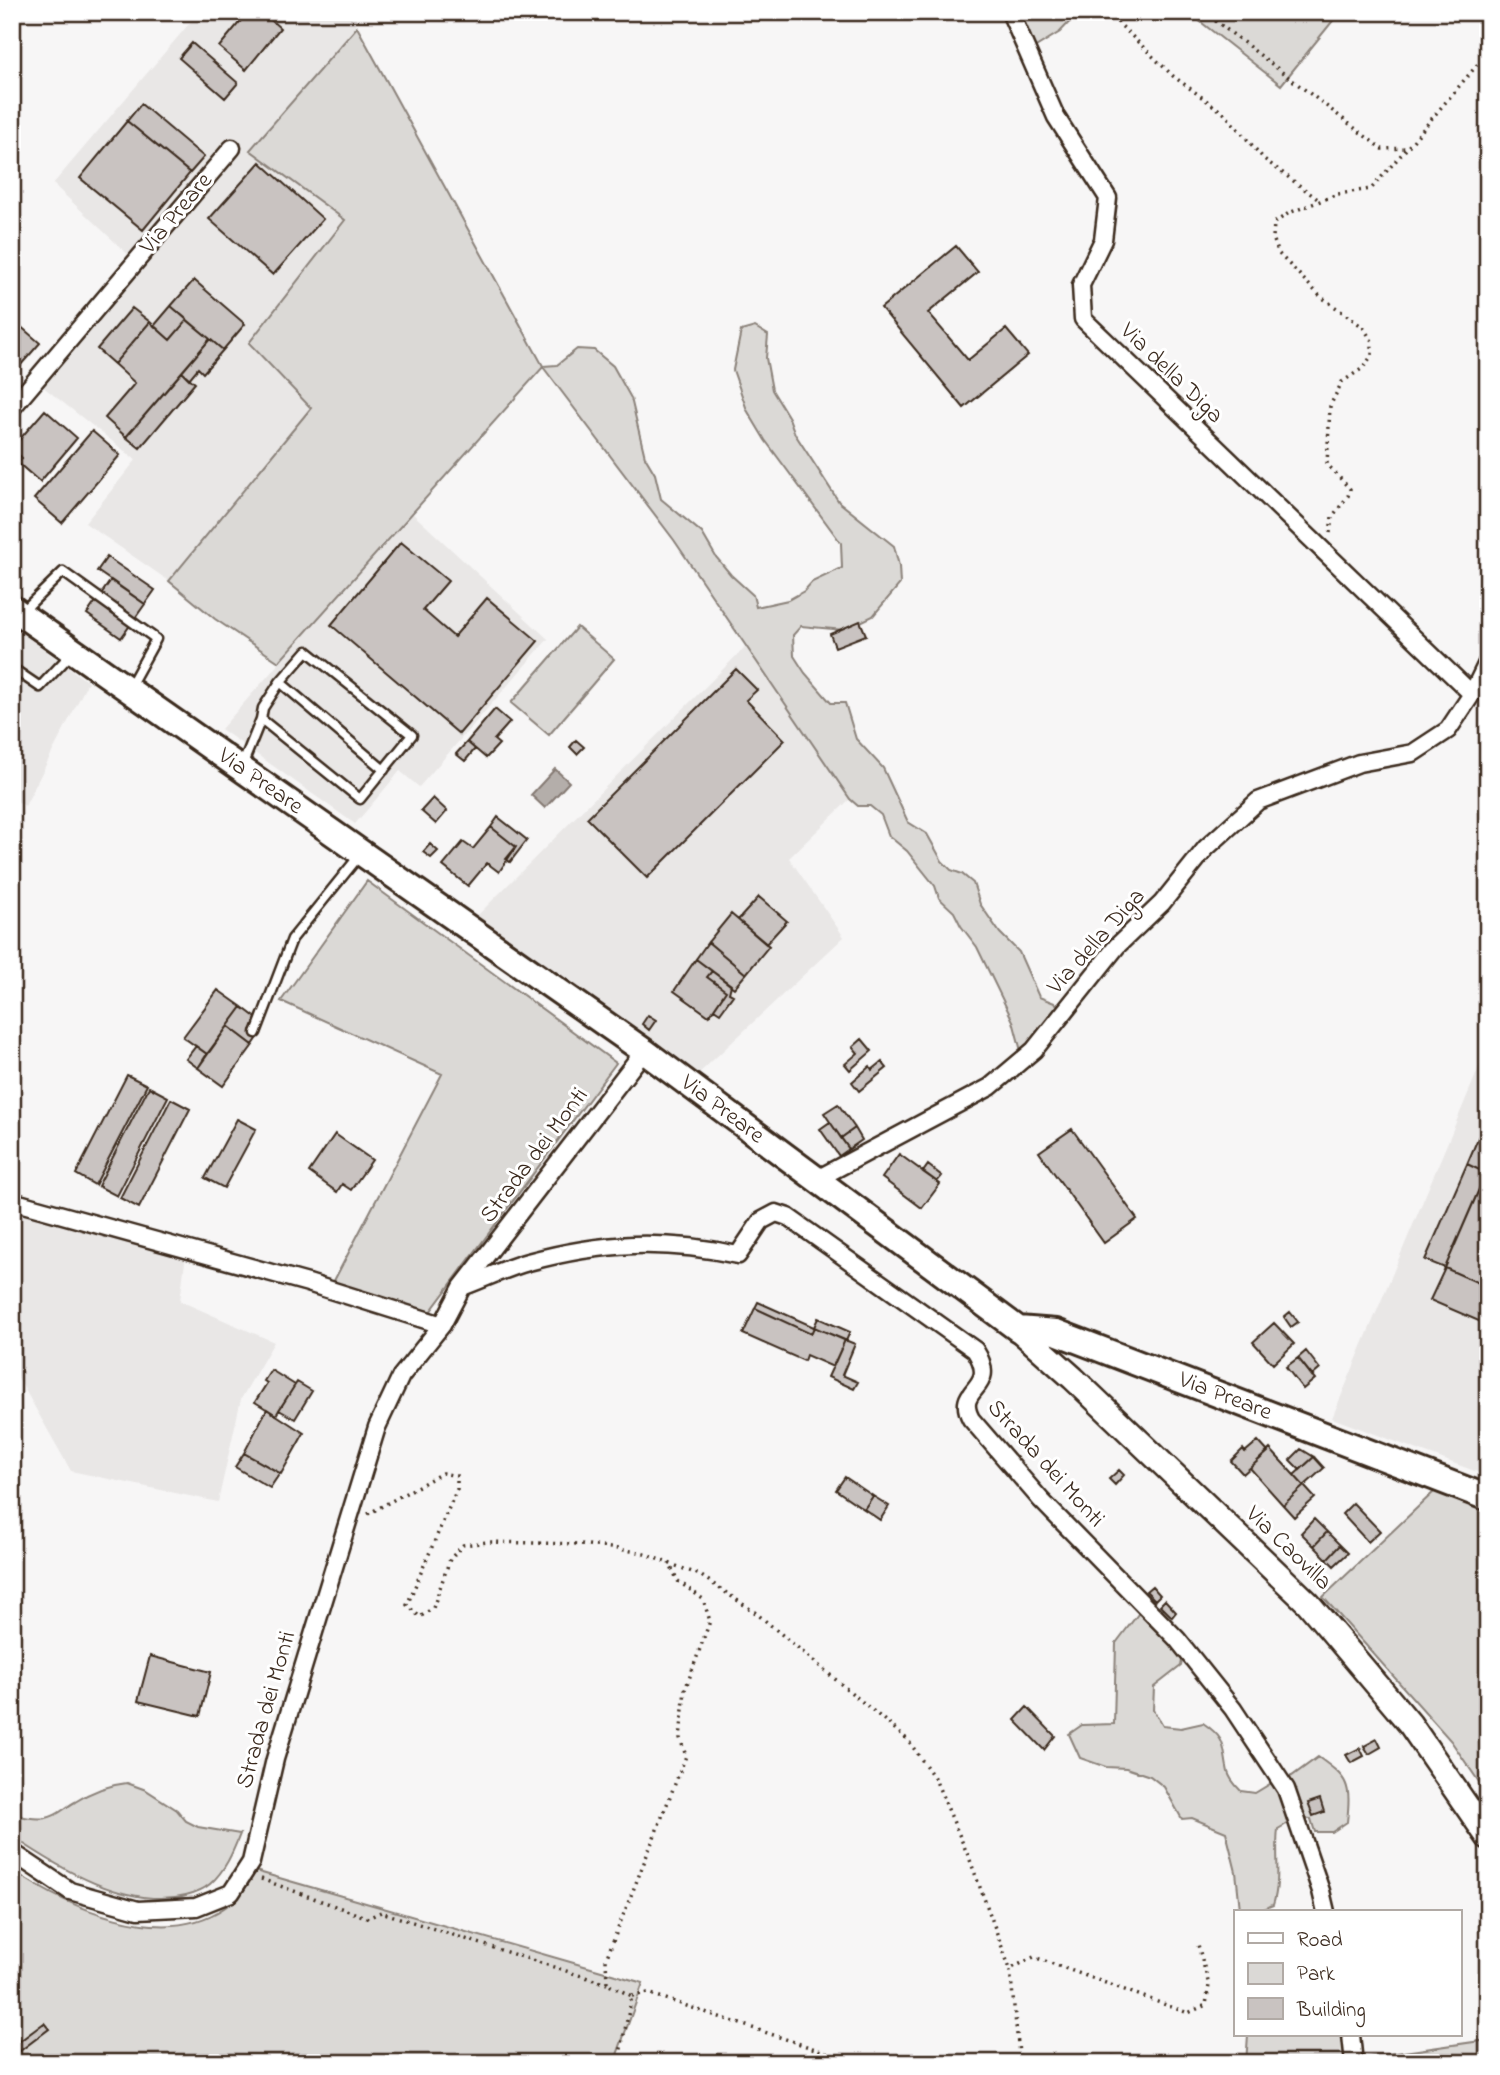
<svg xmlns="http://www.w3.org/2000/svg" width="1500" height="2075" font-family="'Indie Flower',sans-serif">
  <rect width="100%" height="100%" fill="#f7f6f6"/>
  <filter id="ink" filterUnits="userSpaceOnUse"><feTurbulence type="fractalNoise" baseFrequency=".0143" numOctaves="2"/><feDisplacementMap in="SourceGraphic" scale="14" xChannelSelector="R" yChannelSelector="G"/><feConvolveMatrix kernelMatrix="1 2 1 2 8 2 1 2 1" color-interpolation-filters="sRGB"/></filter>
  <g filter="url(#ink)">
    <path fill="#e9e7e6" d="M199,12H348L357,27L250,150L345,220L249,343L312,408L169,581L85,523L136,460L42,386L134,260L53,184Z
      M412,513L548,639L419,787L400,771L355,824L221,729Z
      M12,626L88,682L25,806L12,798Z
      M747,645L850,799L789,858L844,937L696,1076L474,919Z
      M1488,1046V1476L1332,1418Z
      M12,1211L186,1254L180,1301L274,1342L241,1399L218,1502L71,1471L12,1367Z"/>
    <path fill="#dbd9d6" stroke="#8b827a" stroke-width="2" d="M1000,12H1079L1060,32L1021,56Z
      M1188,12H1340L1281,85Z
      M357,27L543,366L557,365L577,349L594,350L613,366L631,398L645,457L655,474L661,499L702,533L716,557L731,575L753,595L756,607L788,600L804,591L812,582L842,568L841,543L765,440L747,410L733,370L741,331L755,327L768,335L766,358L772,390L789,418L795,434L839,502L894,546L899,566L900,584L873,616L844,630L801,626L793,635L794,656L805,673L831,703H845L856,739L883,768L908,822L927,834L942,861L951,870L962,874L973,883L980,904L1000,933L1019,952L1039,997L1062,1006L1036,1039L1021,1051L1013,1021L977,947L961,926L954,912L939,898L935,886L907,851L889,836L881,815L870,806H858L850,799L674,540L543,367L279,662L215,619L169,581L311,408L249,343L345,220L250,150Z
      M577,627L614,659L549,735L511,703Z
      M367,881L616,1063L421,1324L326,1296L442,1074L281,1001Z
      M1437,1489L1488,1508V1795L1451,1741L1323,1597Z
      M1151,1597L1185,1645L1181,1666L1154,1687L1153,1710L1163,1726L1181,1728L1203,1723C1228,1740 1222,1746 1228,1772C1230,1779 1236,1786 1241,1791L1255,1793L1275,1781L1292,1776L1318,1757C1349,1779 1351,1784 1347,1822L1332,1832H1315L1311,1819L1297,1818L1278,1829C1275,1854 1281,1881 1273,1905C1263,1909 1250,1917 1240,1909L1236,1872L1226,1832L1192,1818L1182,1819L1164,1787L1150,1776L1126,1768L1106,1767L1080,1758L1069,1734L1082,1725L1114,1724L1116,1643Z
      M127,1783L146,1790L177,1810L186,1821L198,1827L240,1834C233,1852 225,1871 210,1884C203,1890 194,1893 186,1895C127,1910 59,1868 12,1836V1814C23,1817 35,1820 46,1818C58,1816 64,1808 75,1802C92,1791 107,1785 127,1783Z
      M12,1870C67,1907 162,1950 224,1908C238,1899 246,1884 255,1871L643,1983L614,2063H12Z
      M1248,2035H1340L1355,2049V2059L1488,2040V2063H1246Z"/>
    <path fill="#b4aeaa" stroke="#847972" stroke-width="2" d="M555,769L569,782L545,808L531,795Z"/>
    <path fill="#c9c3c1" stroke="#3b2a1e" stroke-width="2" d="M248,12H262L280,28L246,70L219,47Z
      M192,43L238,83L225,98L179,58Z
      M141,104L204,157L190,173L127,121Z
      M127,121L190,173L143,230L80,178Z
      M260,162L323,219L273,275L209,219Z
      M956,246L978,272L928,313L968,360L1006,329L1028,355L964,408L881,308Z
      M194,280L245,324L223,350L171,306Z
      M171,306L187,320L170,340L154,326Z
      M132,308L150,322L114,364L97,349Z
      M12,319L40,343L12,375Z
      M187,320L210,339L126,437L105,418L135,383L114,364L150,322L170,340Z
      M210,339L223,350L203,373L198,368L189,379L182,372Z
      M182,372L195,383L140,448L126,437Z
      M45,410L77,438L40,482L18,463L22,458L12,448Z
      M92,431L120,455L62,523L34,499Z
      M401,542L448,581L423,610L454,637L487,598L538,641L459,734L331,625Z
      M107,557L155,590L145,604L97,571Z
      M111,580L145,604L121,638L87,614Z
      M860,621L866,635L835,647L830,634Z
      M736,669L757,690L746,700L785,740L647,878L587,818Z
      M495,709L510,722L494,740L499,744L486,758L467,742Z
      M576,740L584,747L577,754L570,747Z
      M467,742L475,749L465,761L456,754Z
      M433,798L447,811L436,824L421,811Z
      M498,817L527,840L510,862L506,859L516,847L491,827Z
      M491,827L516,847L499,872L487,863L468,886L443,866L463,842L473,849Z
      M430,844L438,851L431,858L423,852Z
      M759,897L787,921L766,944L738,920Z
      M731,914L769,946L746,974L708,942Z
      M708,942L746,974L734,988L696,959Z
      M696,959L712,971L707,977L726,991L709,1016L674,991Z
      M712,971L731,985L729,993L733,995L720,1013L714,1009L726,991L707,977Z
      M218,990L242,1007L207,1054L183,1037Z
      M242,1007L259,1020L251,1030L259,1036L253,1045L228,1026Z
      M648,1015L656,1020L649,1030L642,1024Z
      M228,1026L253,1045L223,1086L198,1068Z
      M862,1039L872,1051L850,1070L845,1064L858,1053L853,1047Z
      M196,1046L207,1054L198,1068L186,1059Z
      M882,1062L887,1068L859,1091L852,1082L870,1066L872,1070Z
      M127,1075L147,1085L95,1185L76,1174Z
      M149,1087L168,1097L117,1196L98,1186Z
      M171,1099L190,1109L139,1208L120,1198Z
      M838,1104L855,1128L841,1138L824,1113Z
      M1487,1117L1488,1169L1486,1173L1467,1164Z
      M237,1119L256,1129L224,1188L205,1178Z
      M830,1122L849,1149L839,1156L820,1129Z
      M855,1128L862,1140L849,1149L841,1138Z
      M1072,1129L1137,1219L1104,1243L1039,1152Z
      M335,1134L372,1160L351,1190L342,1184L337,1192L309,1172Z
      M899,1154L940,1184L922,1208L882,1178Z
      M1467,1164L1486,1173L1445,1268L1425,1260Z
      M928,1165L942,1176L937,1182L923,1172Z
      M1488,1169V1287L1445,1268Z
      M1445,1268L1488,1287V1325L1430,1300Z
      M758,1302L814,1327L811,1334L755,1308Z
      M755,1308L811,1334L814,1327L845,1340L833,1367L806,1355L804,1361L743,1334Z
      M1290,1312L1298,1322L1291,1327L1284,1317Z
      M818,1318L850,1332L846,1341L814,1327Z
      M1274,1323L1294,1344L1273,1364L1253,1342Z
      M845,1340L855,1344L842,1375L858,1382L854,1389L828,1377Z
      M1306,1351L1320,1369L1312,1376L1298,1358Z
      M1298,1358L1315,1379L1303,1389L1286,1367Z
      M271,1370L295,1385L276,1415L255,1402L267,1383L264,1381Z
      M297,1382L312,1391L295,1419L279,1410Z
      M267,1409L304,1433L281,1474L244,1453Z
      M1258,1441L1268,1452L1243,1474L1231,1461L1243,1449L1245,1452Z
      M1270,1449L1304,1486L1283,1505L1250,1468Z
      M1301,1449L1314,1457L1300,1470L1290,1460Z
      M244,1453L280,1473L270,1488L235,1467Z
      M1314,1457L1324,1468L1304,1486L1294,1475Z
      M1119,1470L1124,1475L1115,1485L1109,1479Z
      M845,1477L873,1496L864,1509L836,1490Z
      M1304,1486L1315,1498L1294,1517L1283,1505Z
      M873,1496L889,1506L880,1520L864,1509Z
      M1353,1503L1380,1531L1368,1542L1342,1514Z
      M1314,1519L1327,1532L1314,1546L1301,1533Z
      M1327,1532L1340,1545L1327,1559L1314,1546Z
      M1340,1545L1348,1553L1334,1566L1327,1559Z
      M1152,1586L1160,1595L1155,1600L1146,1591Z
      M1165,1600L1176,1612L1172,1617L1160,1605Z
      M150,1656L211,1672L200,1716L138,1701Z
      M1027,1707L1055,1736L1044,1750L1015,1720Z
      M1377,1739L1381,1747L1369,1754L1364,1746Z
      M1360,1748L1364,1756L1351,1763L1346,1755Z
      M1320,1799L1324,1812L1313,1816L1308,1803Z
      M44,2023L49,2029L12,2057V2047Z
      M1113,2056L1138,2060V2063H1111Z"/>
    <g fill="none" stroke-linecap="round" stroke-linejoin="round">
      <g stroke="#3b2a1e" stroke-width="13">
        <path id="service" d="M23,611L63,572L156,639L130,686
          M12,668L40,687L72,653
          M280,682L384,770
          M242,766L261,719L263,708L280,682L307,651L412,735L360,799L261,719
          M256,1033L292,939L359,856"/>
      </g>
      <g stroke="#3b2a1e" stroke-width="21">
        <path id="minor" d="M1010,12L1056,117L1108,198L1103,240L1081,285L1083,319L1472,694
          M12,408L232,148
          M817,1179L990,1087L1034,1050L1117,946L1162,903L1206,848L1258,801L1359,763L1413,753L1448,730L1472,694L1488,661
          M12,1201L308,1283L442,1325
          M462,1287C484,1279 506,1268 528,1262C602,1242 663,1239 738,1255L761,1221L776,1213L788,1217L975,1350C1001,1391 953,1386 971,1419L1041,1500L1177,1639L1233,1709L1286,1789L1321,1891L1326,1912
          M12,1852L70,1891L138,1910L196,1907L231,1893L251,1862L275,1759L377,1427L401,1376L442,1325L462,1287L644,1051
          M1351,2035L1354,2063"/>
      </g>
      <g stroke="#3b2a1e" stroke-width="28">
        <path id="secondary" d="M1018,1329L1073,1378L1308,1603L1410,1724L1488,1837"/>
      </g>
      <g stroke="#3b2a1e" stroke-width="30">
        <path id="primary" d="M12,608L644,1051L1018,1329L1056,1332L1488,1498"/>
      </g>
      <path stroke="#3b2a1e" stroke-width="3.5" stroke-dasharray="2 5" stroke-linecap="butt" d="M352,12L354,15
        M1107,12L1173,76L1225,114L1264,159L1319,200
        M1204,12L1382,149L1407,148L1488,52
        M1330,533L1332,517L1348,496L1350,489L1327,464L1330,406L1342,382L1363,368L1372,355V341L1363,327L1320,296L1279,254L1273,238L1274,223L1289,213L1320,201L1338,194L1371,189L1407,148
        M368,1514L442,1473L457,1476V1489L407,1605L420,1617L433,1608L450,1559L463,1545L488,1542L581,1544L639,1552L700,1575L756,1613L908,1740L935,1779L970,1860L1010,1969
        M261,1879L368,1918L381,1912L607,1984
        M632,1996L648,1993L857,2063
        M618,2063L632,1996L607,1984L606,1959L686,1756L680,1738L685,1690L710,1621L703,1599L678,1581L669,1563
        M889,2063H895
        M1020,2063L1010,1969L1034,1957L1188,2013L1206,2005L1209,1985L1197,1941"/>
      <use href="#service" stroke="#fff" stroke-width="8"/>
      <use href="#minor" stroke="#fff" stroke-width="16"/>
      <use href="#secondary" stroke="#fff" stroke-width="23"/>
      <use href="#primary" stroke="#fff" stroke-width="24"/>
    </g>
  </g>
  <g text-anchor="middle" dominant-baseline="central" stroke-width="6" stroke-linejoin="round" paint-order="stroke">
    <g font-size="24" fill="#3b2a1e" stroke="#fff">
      <text transform="translate(177 214) rotate(-50)">Via Preare</text>
      <text transform="translate(1171 374) rotate(44)">Via della Diga</text>
      <text transform="translate(260 782) rotate(35)">Via Preare</text>
      <text transform="translate(1097 942) rotate(-48)">Via della Diga</text>
      <text transform="translate(722 1110) rotate(37)">Via Preare</text>
      <text transform="translate(535 1156) rotate(-53)">Strada dei Monti</text>
      <text transform="translate(1225 1397) rotate(21)">Via Preare</text>
      <text transform="translate(1045 1464) rotate(48)">Strada dei Monti</text>
      <text transform="translate(1288 1549) rotate(44)">Via Caovilla</text>
      <text transform="translate(267 1710) rotate(-74)">Strada dei Monti</text>
    </g>
  </g>
  <rect width="1500" height="2075" fill="none" stroke="#fff" stroke-width="42"/>
  <rect x="21" y="21" width="1458" height="2033" fill="none" stroke="#3b2a1e" stroke-width="2.5" filter="url(#ink)"/>
  <rect x="1234" y="1910" width="228" height="126" fill="#ffffff" stroke="#b1aaa5" stroke-width="2"/>
  <rect x="1248" y="1933" width="35" height="10" fill="#ffffff" stroke="#b1aaa5" stroke-width="2"/>
  <text x="1297" y="1946" font-size="21" fill="#3b2a1e">Road</text>
  <rect x="1248" y="1963" width="35" height="21" fill="#dbd9d6" stroke="#b1aaa5" stroke-width="2"/>
  <text x="1297" y="1980" font-size="21" fill="#3b2a1e">Park</text>
  <rect x="1248" y="1998" width="35" height="21" fill="#c9c3c1" stroke="#b1aaa5" stroke-width="2"/>
  <text x="1297" y="2016" font-size="21" fill="#3b2a1e">Building</text>
</svg>
